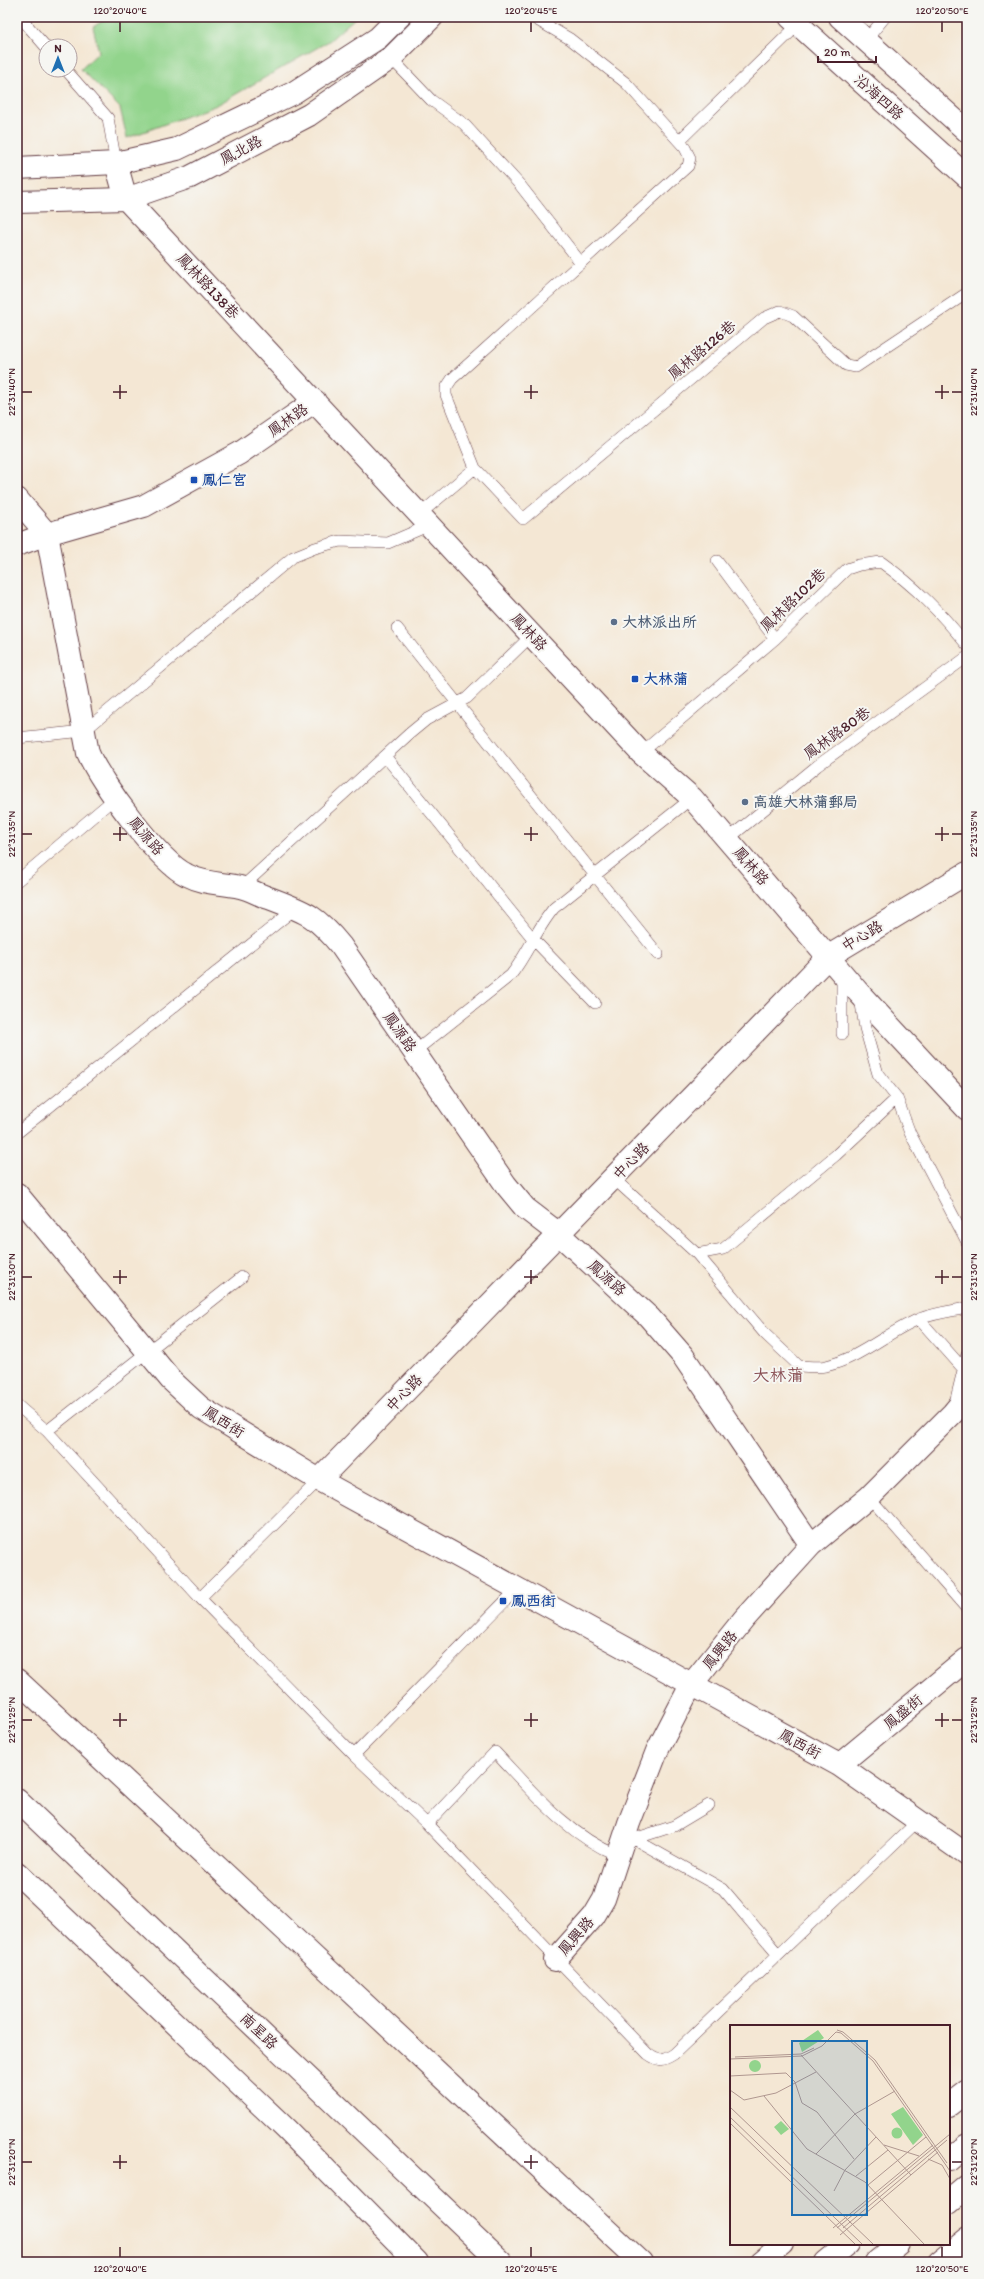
<svg xmlns="http://www.w3.org/2000/svg" width="984" height="2279" font-family="Itim,'LXGW WenKai TC',sans-serif">
  <rect width="100%" height="100%" fill="#f6f6f2"/>
  <filter id="ink" filterUnits="userSpaceOnUse"><feTurbulence type="fractalNoise" baseFrequency=".025" numOctaves="2"/><feDisplacementMap in="SourceGraphic" scale="8" xChannelSelector="R" yChannelSelector="G"/><feConvolveMatrix kernelMatrix="1 2 1 2 8 2 1 2 1" color-interpolation-filters="sRGB"/></filter>
  <filter id="wash" filterUnits="userSpaceOnUse"><feTurbulence type="fractalNoise" baseFrequency=".012" numOctaves="4" result="noise"/><feDisplacementMap in="SourceGraphic" scale="16" xChannelSelector="R" yChannelSelector="G"/><feGaussianBlur stdDeviation="0.9" result="paint"/><feColorMatrix in="noise" values="0 0 0 0 0 0 0 0 0 0 0 0 0 0 0 0 0 1.4 0 .05"/><feComposite in="paint" operator="in"/></filter>
  <g filter="url(#wash)">
    <rect width="100%" height="100%" fill="#f4e7d4"/>
    <path fill="#92d48c" stroke="#6e7a5c" d="M109,17H356L329,41L217,105L127,138L120,108L81,69L99,52L93,27Z"/>
  </g>
  <g filter="url(#ink)">
    <g fill="none" stroke-linecap="round" stroke-linejoin="round">
      <g stroke="#643d44" stroke-width="12">
        <path id="lane" d="M20,17L46,47
          M867,39L885,17
          M391,58L431,100L464,124L520,185L581,263
          M66,70L108,118L116,163
          M679,141L806,17
          M475,468L523,519L764,318L780,311L793,316L846,365L856,367L967,293
          M420,514L475,468L446,395V388L452,379L688,166L690,158L685,148L626,83L570,39L532,17
          M717,561L775,639
          M397,628L658,954
          M17,738L84,731L293,557L315,548L340,541L388,543L430,525
          M641,753L775,639L847,569L859,565L881,562C916,587 940,612 967,645
          M385,756L534,940L595,1003
          M728,839L817,766L967,657
          M17,881L115,798
          M242,887L409,734L426,720L467,698L532,635
          M842,975V1034
          M860,998L865,1028L878,1074L897,1098L910,1133L967,1242
          M414,1052L511,975C528,953 537,928 554,908L692,798
          M17,1133L296,908
          M613,1178L697,1254L765,1334L799,1366C807,1366 818,1368 826,1366C861,1358 887,1332 919,1319C935,1313 951,1311 967,1308
          M697,1254L723,1249L836,1155L897,1098
          M919,1319L967,1373
          M955,1403L967,1354
          M17,1405L47,1431L200,1598L354,1755L427,1824L648,2054C659,2062 663,2061 674,2054L919,1820
          M47,1431L242,1277
          M869,1497L967,1609
          M200,1598L319,1480
          M354,1755L517,1589
          M427,1824L495,1752C531,1790 567,1835 617,1855L634,1839L674,1826L709,1805
          M634,1839L723,1889L778,1954"/>
      </g>
      <g stroke="#643d44" stroke-width="24">
        <path id="street" d="M116,163L126,199L641,753L692,798L859,993L967,1109
          M17,499L47,534L88,753C101,783 159,862 187,875C204,884 223,883 240,887C250,889 259,895 269,898C305,912 315,914 341,946L506,1185L525,1208L559,1234L649,1317L683,1356L811,1545
          M17,545L47,534L144,506L240,453L315,401
          M17,1194L171,1380L201,1408L319,1480L839,1765L967,1855
          M319,1480L829,956L967,873
          M17,1680L641,2262
          M839,1765L967,1659
          M555,1960L594,1916L604,1899L629,1823L657,1751L691,1685L744,1619L811,1545L869,1497L953,1413L967,1396
          M949,2105L967,2091
          M760,2262L782,2244
          M939,2262L967,2239"/>
      </g>
      <g stroke="#643d44" stroke-width="24">
        <path id="secondary" d="M790,17L967,177
          M840,17L967,131
          M17,168L116,163L177,149L293,93L378,38L399,17
          M17,202L126,199L190,177L309,115L391,58L432,17
          M17,1800L501,2262
          M17,1873L286,2129L417,2262
          M949,2160L967,2145
          M949,2202L967,2187
          M826,2262L848,2244
          M876,2262L898,2244"/>
      </g>
      <use href="#lane" stroke="#fff" stroke-width="11"/>
      <use href="#street" stroke="#fff" stroke-width="22"/>
      <use href="#secondary" stroke="#fff" stroke-width="22"/>
    </g>
  </g>
  <path fill="none" stroke="#4a1f2b" stroke-width="1.5" d="M120,22V32M531,22V32M942,22V32M120,385V399M531,385V399M942,385V399M22,392H32M113,392H127M524,392H538M935,392H949M952,392H962M120,827V841M531,827V841M942,827V841M22,834H32M113,834H127M524,834H538M935,834H949M952,834H962M120,1270V1284M531,1270V1284M942,1270V1284M22,1277H32M113,1277H127M524,1277H538M935,1277H949M952,1277H962M120,1713V1727M531,1713V1727M942,1713V1727M22,1720H32M113,1720H127M524,1720H538M935,1720H949M952,1720H962M120,2155V2169M531,2155V2169M22,2162H32M113,2162H127M524,2162H538M952,2162H962M120,2247V2257M531,2247V2257M942,2247V2257"/>
  <g fill="#1a4fb4" stroke="#f6f6f2" stroke-width="1.5">
    <rect x="190" y="476" width="8" height="8" rx="2"/>
    <rect x="631" y="675" width="8" height="8" rx="2"/>
    <rect x="499" y="1597" width="8" height="8" rx="2"/>
  </g>
  <g fill="#5c6f8a" stroke="#f6f6f2" stroke-width="1.5">
    <circle cx="614" cy="622" r="4"/>
    <circle cx="745" cy="802" r="4"/>
  </g>
  <g text-anchor="middle" dominant-baseline="central" stroke-width="4" stroke-linejoin="round" paint-order="stroke">
    <g font-size="15" fill="#4a1f2b" stroke="#f6f6f2">
      <text transform="translate(879 97) rotate(42)">沿海四路</text>
      <text transform="translate(241 150) rotate(-28)">鳳北路</text>
      <text transform="translate(208 286) rotate(47)">鳳林路138巷</text>
      <text transform="translate(702 350) rotate(-40)">鳳林路126巷</text>
      <text transform="translate(288 420) rotate(-35)">鳳林路</text>
      <text transform="translate(793 600) rotate(-44)">鳳林路102巷</text>
      <text transform="translate(529 632) rotate(47)">鳳林路</text>
      <text transform="translate(837 733) rotate(-36)">鳳林路80巷</text>
      <text transform="translate(146 836) rotate(49)">鳳源路</text>
      <text transform="translate(751 866) rotate(49)">鳳林路</text>
      <text transform="translate(862 936) rotate(-31)">中心路</text>
      <text transform="translate(400 1032) rotate(55)">鳳源路</text>
      <text transform="translate(631 1161) rotate(-46)">中心路</text>
      <text transform="translate(607 1278) rotate(42)">鳳源路</text>
      <text transform="translate(404 1393) rotate(-46)">中心路</text>
      <text transform="translate(224 1422) rotate(32)">鳳西街</text>
      <text transform="translate(720 1650) rotate(-51)">鳳興路</text>
      <text transform="translate(903 1712) rotate(-40)">鳳盛街</text>
      <text transform="translate(800 1744) rotate(28)">鳳西街</text>
      <text transform="translate(576 1936) rotate(-49)">鳳興路</text>
      <text transform="translate(259 2031) rotate(44)">南星路</text>
    </g>
    <g font-size="15" font-weight="bold" fill="#164399" stroke="#f6f6f2" text-anchor="start">
      <text x="202" y="480">鳳仁宮</text>
      <text x="643" y="679">大林蒲</text>
      <text x="511" y="1601">鳳西街</text>
    </g>
    <g font-size="15" font-weight="bold" fill="#4e5e75" stroke="#f6f6f2" text-anchor="start">
      <text x="622" y="622">大林派出所</text>
      <text x="753" y="802">高雄大林蒲郵局</text>
    </g>
    <g font-size="17" fill="#894f54" stroke="#f6f6f2">
      <text x="778" y="1375">大林蒲</text>
    </g>
  </g>
  <g transform="translate(730 2025)">
    <rect width="220" height="220" fill="#f4e7d4"/>
    <path d="M88,5L94,13L72,27L69,18ZM19 41a6 6 0 1 1 12 0a6 6 0 1 1-12 0ZM173,82L193,110L183,120L161,89ZM51,96L59,104L51,110L44,102ZM161.5 108a5.5 5.5 0 1 1 11 0a5.5 5.5 0 1 1-11 0Z" fill="#92d48c"/>
    <path fill="none" stroke="#b09790" stroke-width="1" d="M107,5L113,7L145,35L217,138M71,30L181,150M5,32L71,29L84,23M0,34L72,31L92,21L106,7L111,8L143,36L220,146M0,51L56,48L65,57L72,78L87,87L124,134M0,65L14,75L46,68L86,47M34,71L77,124L135,157L194,219M0,82L143,219M0,92L132,219M0,98L125,219M154,120L189,131M86,129L125,89L165,66M198,134L212,140L220,154M126,151L158,125M138,160L196,112M104,166L115,145L146,112M103,203L203,120M107,203L220,109M113,203L217,115M110,210L208,127"/>
    <path fill="#1f6fb2" fill-opacity="0.15" stroke="#1f6fb2" stroke-width="2" d="M62,16H137V190H62Z"/>
    <rect width="220" height="220" fill="none" stroke="#4a1f2b" stroke-width="2"/>
  </g>
  <rect width="984" height="2279" fill="none" stroke="#f6f6f2" stroke-width="44"/>
  <g transform="translate(58 58)"><circle r="19" fill="#f6f6f2" stroke="#b1a0a2"/>
  <path d="M0-3L7 15L0 10L-7 15Z" fill="#1f6fb2"/>
  <text y="-6" font-size="11" font-weight="bold" text-anchor="middle" fill="#4a1f2b">N</text>
  </g>
  <path d="M818 56v6h58v-6" fill="none" stroke="#4a1f2b" stroke-width="2"/>
  <text x="824" y="56" font-size="12" fill="#4a1f2b" stroke="#f6f6f2" stroke-width="3" paint-order="stroke">20 m</text>
  <rect x="22" y="22" width="940" height="2235" fill="none" stroke="#4a1f2b" stroke-width="1.5"/>
  <g font-size="10" text-anchor="middle" fill="#4a1f2b">
    <text x="120" y="14">120°20'40"E</text>
    <text x="531" y="14">120°20'45"E</text>
    <text x="942" y="14">120°20'50"E</text>
    <text transform="translate(11 392) rotate(-90)" y="4">22°31'40"N</text>
    <text transform="translate(973 392) rotate(-90)" y="4">22°31'40"N</text>
    <text transform="translate(11 834) rotate(-90)" y="4">22°31'35"N</text>
    <text transform="translate(973 834) rotate(-90)" y="4">22°31'35"N</text>
    <text transform="translate(11 1277) rotate(-90)" y="4">22°31'30"N</text>
    <text transform="translate(973 1277) rotate(-90)" y="4">22°31'30"N</text>
    <text transform="translate(11 1720) rotate(-90)" y="4">22°31'25"N</text>
    <text transform="translate(973 1720) rotate(-90)" y="4">22°31'25"N</text>
    <text transform="translate(11 2162) rotate(-90)" y="4">22°31'20"N</text>
    <text transform="translate(973 2162) rotate(-90)" y="4">22°31'20"N</text>
    <text x="120" y="2272">120°20'40"E</text>
    <text x="531" y="2272">120°20'45"E</text>
    <text x="942" y="2272">120°20'50"E</text>
  </g>
</svg>
